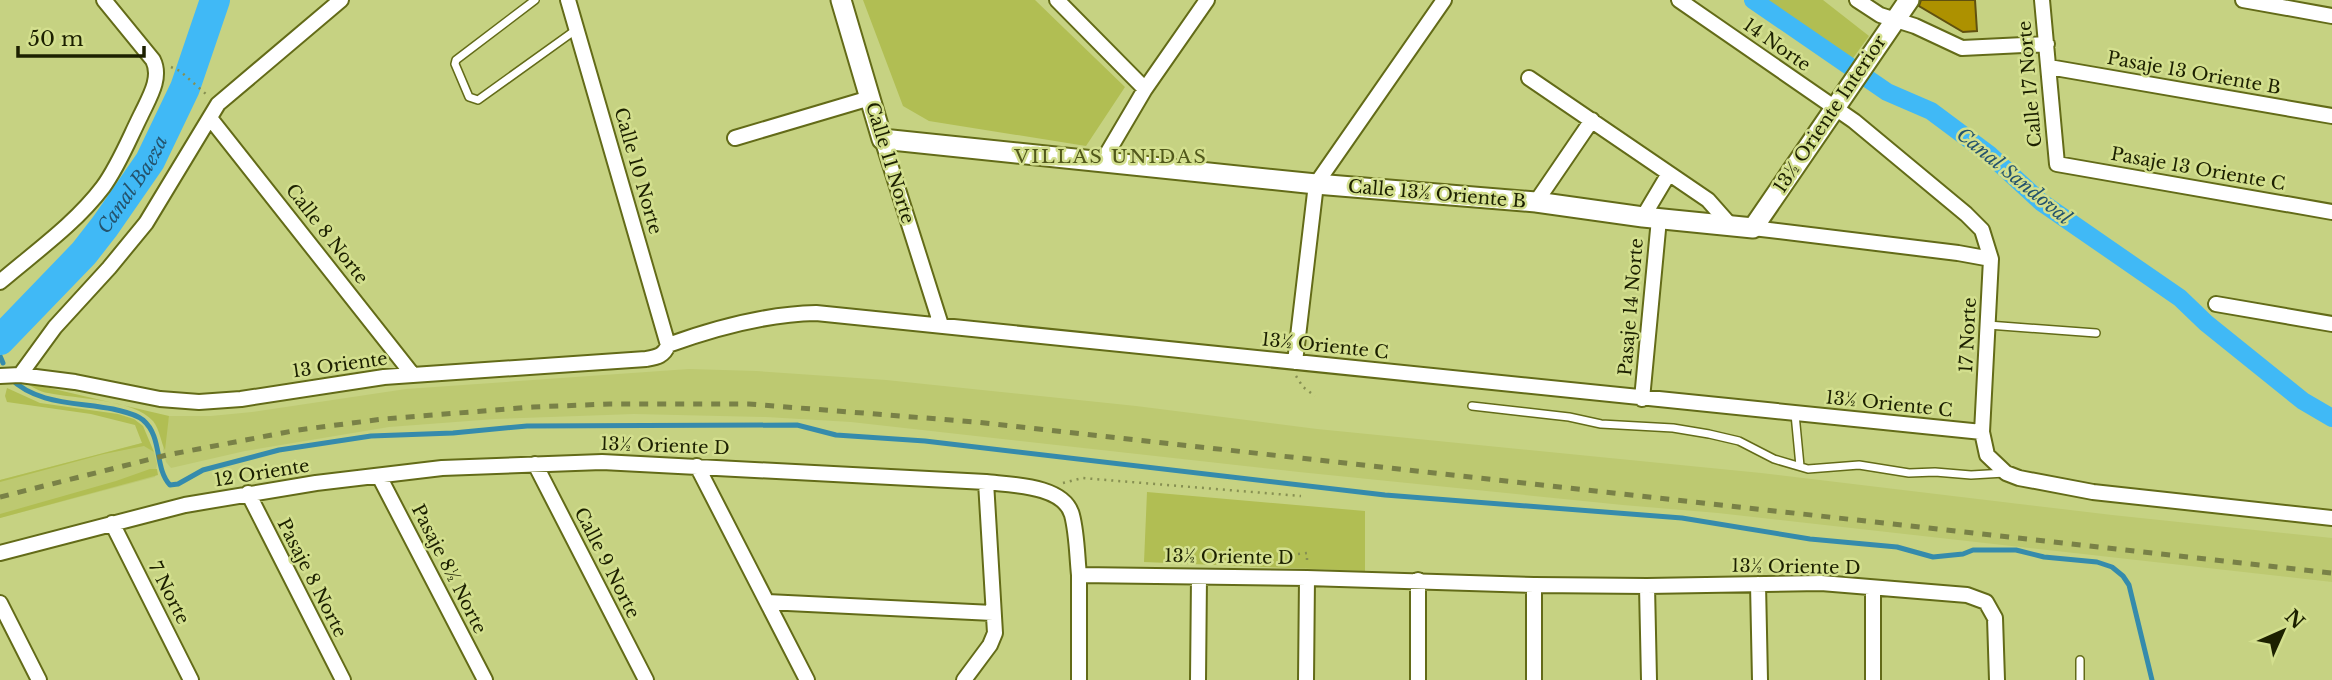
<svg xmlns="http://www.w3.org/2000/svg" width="2332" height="680" font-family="'Libre Baskerville',serif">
  <rect width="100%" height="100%" fill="#c6d282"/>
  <path fill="#bdc971" d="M689,369L756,371L886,380L1136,406L1317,429L1761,473L2112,515L2332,538V582L1718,513L1623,505L1299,472L851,422L766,417L634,414L495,419L389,427L245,451L171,468L166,462L163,450L169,416H211L252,412L406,389Z
    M142,443L154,452L157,464L155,477L0,518V480Z"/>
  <path fill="#b1be53" d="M863,0H1035L1125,87L1086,146L929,121L903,106Z
    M1755,0H1823L1869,36L1848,65Z
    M24,382L169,416L165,450C161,443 160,430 153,421C134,399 76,399 48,393C40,392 31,386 24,382Z
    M7,388L40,403L118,414L134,419L143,426L154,452L144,446L104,454L0,482V480L142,443L135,425L91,414L7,402L5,396Z
    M150,469H157L158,475L0,518V514L116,481Z
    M1147,492L1365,511V571L1144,562Z"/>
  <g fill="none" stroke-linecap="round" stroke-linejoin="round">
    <path stroke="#358bac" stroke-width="5" d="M0,356L3,363
      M10,378C37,405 78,402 113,409C124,412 134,413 143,420C163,437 154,468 170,485L178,484L203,470L279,450L371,436L453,433L527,426L797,425L836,435L925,441L1385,495L1682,518L1810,539L1897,547L1933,557L1963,554L1973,550H2016L2044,557L2097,562L2112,567L2123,576L2129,585L2152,680"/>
    <path stroke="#40b9f6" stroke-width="18" d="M1753,0L1887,92L1931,111L1990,155L2041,202L2180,298L2206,323L2303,401L2332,418"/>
    <path stroke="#40b9f6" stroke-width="30" id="s1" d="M0,340L84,253L105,226L150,161L185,88L215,0"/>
  </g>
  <path fill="#ad9100" stroke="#60510f" stroke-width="2" d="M1921,0H1975L1977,31L1963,32L1919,6Z"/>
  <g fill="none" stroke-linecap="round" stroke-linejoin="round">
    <g stroke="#636b18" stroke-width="10">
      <path id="lane" d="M535,0L456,60L455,64L469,97L478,100L577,29
        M1988,325L2096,333
        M1472,406L1569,417L1601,424L1673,428L1709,434L1739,441L1774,459L1808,469L1859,465L1909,473L1935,472L1971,475L2005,473
        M1795,414L1800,466
        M2080,680V660"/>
    </g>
    <g stroke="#636b18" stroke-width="18">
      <path id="street" d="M1057,0L1145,89
        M1679,0L1854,121L1966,214L1982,230L1991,259L1982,432L1987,455L2006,473L2019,478L2093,492L2332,518
        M1857,0L1880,15L1915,26L1962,48L2047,44
        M2042,0L2057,164L2332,212
        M2243,0L2332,16
        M2049,67L2332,116
        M1529,78L1708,200L1731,226
        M210,118L413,375
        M735,138L870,98
        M882,139L941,325
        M1102,162L1145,89L1207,0
        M1536,202L1592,120
        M1643,217L1668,175
        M1753,228L1958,253L1991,259
        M0,282C35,252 75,224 103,187C119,165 129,139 141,115C149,98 162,78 153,60L104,0
        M2216,304L2332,324
        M668,345C715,328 766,314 816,313L1982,432
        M1295,362L1316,184L1444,0
        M20,375L55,327L109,268L146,223L218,104L341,0
        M0,376L20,375L75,382L160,399L199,402L241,399L384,377L646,359C657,357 664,356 668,345L568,0
        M1642,399L1659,219
        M535,464L646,680
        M697,466L807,680
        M379,476L485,680
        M248,493L343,680
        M112,523L191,680
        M0,553L185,505L316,483L442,468L602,462L986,482C1011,485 1064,485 1072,515C1077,534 1077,556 1079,575L1307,578L1534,585L1647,586L1821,583L1967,595L1986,602L1995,618L1997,680
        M1079,575V680
        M1758,584L1760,680
        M1534,585V680
        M1647,586L1649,680
        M767,602L993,613
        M0,603L39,680
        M964,680L990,645L995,633L986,482
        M1198,680L1199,577
        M1306,680L1307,578
        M1418,680V580
        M1873,680V588"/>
    </g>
    <g stroke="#636b18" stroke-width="23">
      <path id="secondary" d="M841,0L882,139L1316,184L1536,202L1643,217L1753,228L1909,0"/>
    </g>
    <path stroke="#879052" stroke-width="2.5" stroke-dasharray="2 5" stroke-linecap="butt" d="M171,67L180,71L207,95
      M1296,376L1303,387L1315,396
      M1063,483L1082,478L1301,496
      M1298,554L1307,553V564"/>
    <use href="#lane" stroke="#fff" stroke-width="7"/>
    <use href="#street" stroke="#fff" stroke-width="14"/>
    <use href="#secondary" stroke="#fff" stroke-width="19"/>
    <path stroke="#798147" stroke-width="5" stroke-dasharray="9 9" stroke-linecap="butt" d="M0,497L167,455L298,430L383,419L533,407L610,404H749L976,422L2332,573"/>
  </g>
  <g text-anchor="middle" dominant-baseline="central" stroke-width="5" stroke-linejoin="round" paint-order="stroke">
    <g font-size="18" fill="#1c2000" stroke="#d3df8e">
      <text transform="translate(1777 45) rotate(35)">14 Norte</text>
      <text transform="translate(2194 73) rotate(10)">Pasaje 13 Oriente B</text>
      <text transform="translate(2030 84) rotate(-95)">Calle 17 Norte</text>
      <text transform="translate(1830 114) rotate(-56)">13½ Oriente Interior</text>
      <text transform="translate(890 163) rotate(73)">Calle 11 Norte</text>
      <text transform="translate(2198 169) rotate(10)">Pasaje 13 Oriente C</text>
      <text transform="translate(638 171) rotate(74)">Calle 10 Norte</text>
      <text transform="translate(1437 194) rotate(5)">Calle 13½ Oriente B</text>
      <text transform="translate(327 234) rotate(52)">Calle 8 Norte</text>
      <text transform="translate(1631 307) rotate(-85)">Pasaje 14 Norte</text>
      <text transform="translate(1968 335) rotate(-87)">17 Norte</text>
      <text transform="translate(1325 346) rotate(6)">13½ Oriente C</text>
      <text transform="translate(340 365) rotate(-8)">13 Oriente</text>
      <text transform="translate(1889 404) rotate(6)">13½ Oriente C</text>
      <text transform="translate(665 446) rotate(2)">13½ Oriente D</text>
      <text transform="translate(262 473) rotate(-9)">12 Oriente</text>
      <text transform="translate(1229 557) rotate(1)">13½ Oriente D</text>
      <text transform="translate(607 563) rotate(63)">Calle 9 Norte</text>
      <text transform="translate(1796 567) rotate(1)">13½ Oriente D</text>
      <text transform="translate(449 569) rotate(63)">Pasaje 8½ Norte</text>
      <text transform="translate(312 578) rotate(63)">Pasaje 8 Norte</text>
      <text transform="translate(169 593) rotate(63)">7 Norte</text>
    </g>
    <g font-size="19" letter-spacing="2" fill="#51581b" stroke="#d3df8e">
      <text x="1111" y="156">VILLAS UNIDAS</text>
    </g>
    <g font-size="19" font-style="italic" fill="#24536d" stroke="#d3df8e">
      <text transform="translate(2014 176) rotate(39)">Canal Sandoval</text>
      <text stroke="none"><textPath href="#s1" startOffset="205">Canal Baeza</textPath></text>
    </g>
  </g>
  <g transform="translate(2283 631) rotate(45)" stroke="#d3df8e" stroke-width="5" paint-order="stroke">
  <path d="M0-5L12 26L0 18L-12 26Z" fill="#1c2000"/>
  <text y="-10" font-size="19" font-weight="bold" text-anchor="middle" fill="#1c2000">N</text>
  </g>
  <path d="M18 46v10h126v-10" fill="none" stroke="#1c2000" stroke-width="3.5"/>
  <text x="28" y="46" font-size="21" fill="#1c2000" stroke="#d3df8e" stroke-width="5" paint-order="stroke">50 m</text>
</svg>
